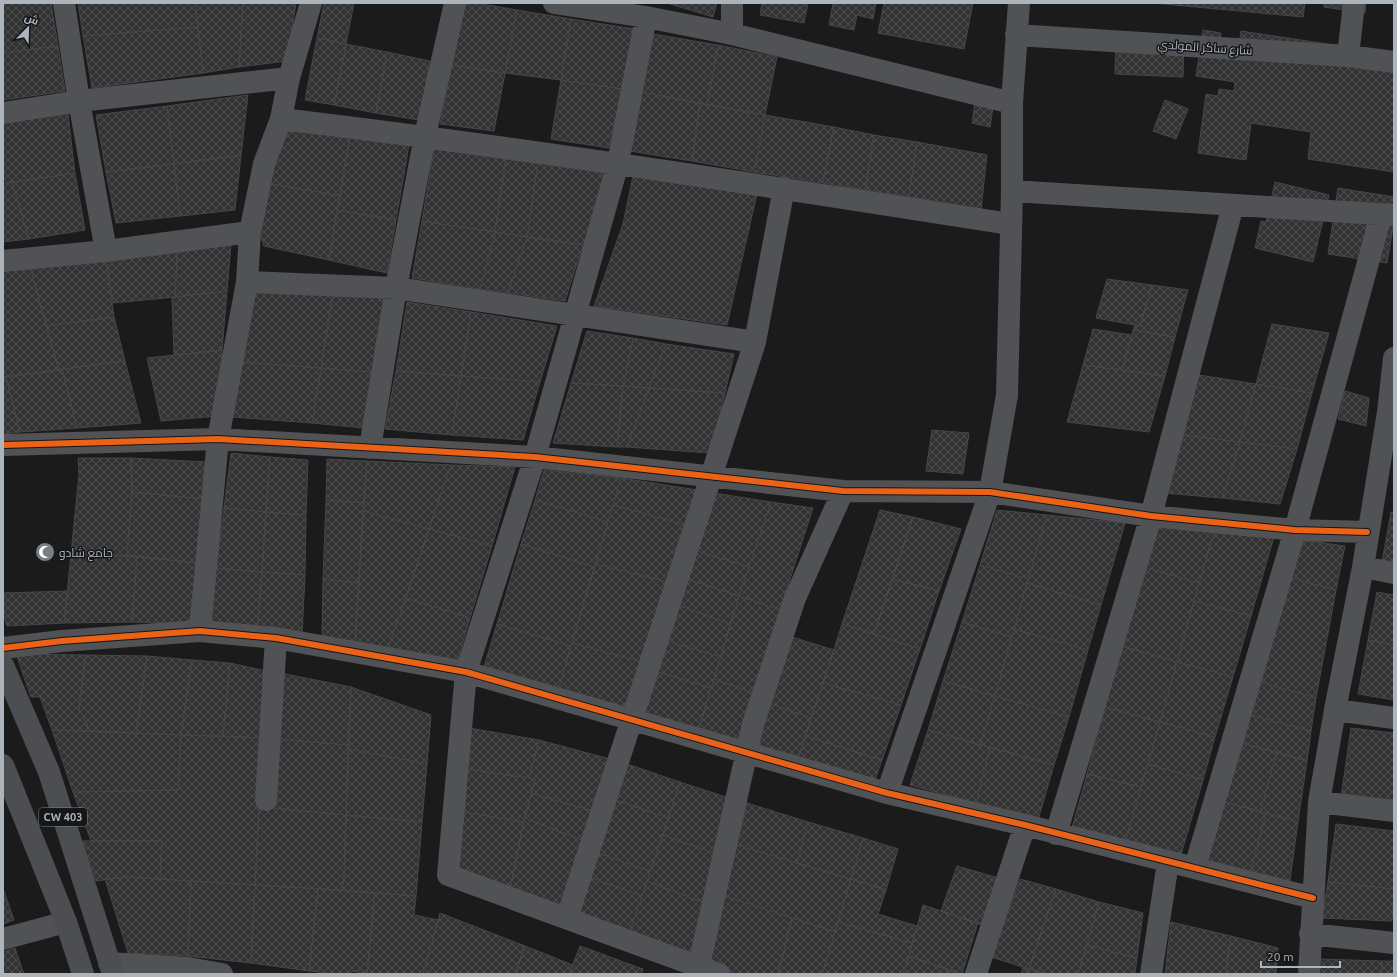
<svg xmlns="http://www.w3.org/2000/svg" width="1397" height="977" font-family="Ubuntu,Cairo,sans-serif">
  <defs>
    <pattern id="building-cross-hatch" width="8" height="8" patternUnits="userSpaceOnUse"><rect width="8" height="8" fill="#333334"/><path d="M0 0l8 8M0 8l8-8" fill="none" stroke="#4e4e4f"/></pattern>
  </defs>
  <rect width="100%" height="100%" fill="#1b1b1c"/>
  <path fill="url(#building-cross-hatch)" stroke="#444648" d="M3,3H51L58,46L3,53Z
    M78,3H195L198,27L83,36Z
    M195,3H243L239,67L203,73Z
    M243,3H296L287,61L239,67Z
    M324,3H354L346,44L317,38Z
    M465,3H477L517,10L505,73L452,65Z
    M667,3H717L713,17Z
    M762,3H808L804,23L760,15Z
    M833,3H876L873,19L857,15L854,30L829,25Z
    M884,3H973L964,49L878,33Z
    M1153,3H1305L1303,17Z
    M1324,3H1366L1365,13L1324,7Z
    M517,10L571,19L561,80L505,73Z
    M571,19L634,29L622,89L561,80Z
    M198,27L203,73L92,88L83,36Z
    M1203,30L1221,33L1220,43L1239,46L1241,31L1394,54V172L1308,159L1311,132L1251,123L1246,160L1198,153L1206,94L1218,96L1219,89L1234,91L1235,82L1196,76Z
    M653,34L718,45L707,105L640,92Z
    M1116,35L1184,38L1183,77L1115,74Z
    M317,38L346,44L334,105L305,100Z
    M346,44L387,52L376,113L334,105Z
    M718,45L777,57L765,115L707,105Z
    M58,46L65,91L3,100V53Z
    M387,52L430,61L419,120L376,113Z
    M452,65L505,73L494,131L440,124Z
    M561,80L622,89L609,148L551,139Z
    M977,90L995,94L990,127L972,123Z
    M640,92L700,103L692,161L630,151Z
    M248,95L241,155L174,164L167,106Z
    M1165,100L1188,109L1176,139L1153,131Z
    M700,103L765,115L754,172L692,161Z
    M167,106L174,164L106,172L96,115Z
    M68,114L75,173L6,183L3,174V123Z
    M765,115L834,127L823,183L754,172Z
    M274,124L350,136L340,196L267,183Z
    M834,127L874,135L865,190L823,183Z
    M874,135L917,142L909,197L865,190Z
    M350,136L409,145L396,220L337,210Z
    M917,142L987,155L981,210L909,197Z
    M434,149L506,159L495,232L422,221Z
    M241,155L235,210L180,216L174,164Z
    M506,159L538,163L527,237L495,232Z
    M538,163L607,173L583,245L527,237Z
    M174,164L180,216L116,223L106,172Z
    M75,173L85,230L29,239L12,182Z
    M633,176L757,194L727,325L594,306L623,224Z
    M12,182L29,239L3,242V183Z
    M1275,182L1329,195L1313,262L1255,248L1261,221L1266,222Z
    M267,183L340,196L329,260L264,246L260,234Z
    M1338,188L1394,197V221L1387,263L1328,254Z
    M337,210L396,220L387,273L329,260Z
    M422,221L495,232L480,289L412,278Z
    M496,232L527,237L508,293L480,289Z
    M232,233L227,291L175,297L178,241Z
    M527,237L583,245L565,301L508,293Z
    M178,241L175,297L113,303L105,252Z
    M105,252L114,317L46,326L29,263Z
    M29,263L59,370L3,377V266Z
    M251,271L334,287L321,368L239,362Z
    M1107,279L1152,285L1140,326L1096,318Z
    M1152,285L1188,290L1175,337L1133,330L1135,325L1140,326Z
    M334,287L384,297L372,372L321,368Z
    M227,291L222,350L174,355L172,297Z
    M407,302L471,312L461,376L396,371Z
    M471,312L557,326L540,382L461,376Z
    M114,317L125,361L59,370L46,326Z
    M1272,324L1329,333L1312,393L1256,384Z
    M1093,329L1132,335L1122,370L1083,365Z
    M1133,330L1175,337L1165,376L1122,370Z
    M587,331L633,338L623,386L571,383Z
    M633,338L666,344L649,388L623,386Z
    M666,344L734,354L725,393L649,388Z
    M222,350L217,416L161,421L147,358Z
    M125,361L141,423L77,428L62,369Z
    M239,362L321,368L312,423L232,417Z
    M1083,365L1165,376L1149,432L1067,422Z
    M321,368L372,372L364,428L312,423Z
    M62,369L77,428L20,432L6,377Z
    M396,371L461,376L452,435L385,429Z
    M1199,375L1256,384L1240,442L1183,435Z
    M461,376L540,382L523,440L452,435Z
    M3,377H6L20,432L3,434Z
    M571,383L623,386L617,447L553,443Z
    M1256,384L1312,393L1297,449L1240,442Z
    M623,386L649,388L627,447H617Z
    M649,388L725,393L710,453L627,447Z
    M1345,391L1369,398L1366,426L1338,419Z
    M932,430L969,433L963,474L926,471Z
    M1183,435L1240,442L1222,498L1164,493Z
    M1240,442L1297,449L1280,504L1222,498Z
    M231,453L270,457L266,512L224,508Z
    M270,457L308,460L306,515L266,512Z
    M78,458H131L132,492L127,556L71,554L79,474Z
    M131,458L207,462L205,499L132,492Z
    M327,459L367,461L364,503L326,500Z
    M367,461L451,465L429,529L363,511Z
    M451,465L515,467L492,546L429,529Z
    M544,470L621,478L608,522L535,500Z
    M621,478L697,490L686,525L613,505Z
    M132,492L205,499L197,563L127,556Z
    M714,493L771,502L749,567L694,550Z
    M326,500L364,503L359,583L323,579Z
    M535,500L608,522L595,567L521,544Z
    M771,502L813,508L780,610L739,596Z
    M613,505L686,525L668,582L595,564Z
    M224,508L266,512L262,572L216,568Z
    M880,510L913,517L874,634L842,624Z
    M997,510L1047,515L1028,579L980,565Z
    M363,511L429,529L388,648L355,644Z
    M266,512L306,515L305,575L262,572Z
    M1391,512L1394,513V564L1382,562Z
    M1047,515L1125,523L1101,605L1027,583Z
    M913,517L961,529L939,591L892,579Z
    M1155,526L1214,532L1199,583L1144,567Z
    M429,529L492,546L470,618L406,598Z
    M1214,532L1274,537L1251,616L1194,601Z
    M1302,540L1345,546L1336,590L1291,578Z
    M521,544L595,567L571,646L497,624Z
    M694,550L749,567L739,596L684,578Z
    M71,554L137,556L132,622L64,623Z
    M137,556L197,563L189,624L132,622Z
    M595,564L668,582L642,662L572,643Z
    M980,565L1028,579L1012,637L962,622Z
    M1144,567L1199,583L1177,662L1122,646Z
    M216,568L262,572L257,630L208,625Z
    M262,572L305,575L302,635L257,630Z
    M684,578L739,596L730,624L675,604Z
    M1291,578L1336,590L1316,698L1260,682Z
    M323,579L359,583L355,644L322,639Z
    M892,579L939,591L920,649L874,634Z
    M1027,583L1101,605L1088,650L1014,629Z
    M68,591L64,623L7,626L3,613V593Z
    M1377,592L1394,595V645L1368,640Z
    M739,596L780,610L753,693L714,679Z
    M406,598L470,618L456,666L388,648Z
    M1194,601L1251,616L1233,677L1177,662Z
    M675,604L730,624L721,657L664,640Z
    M962,622L1012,637L995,696L943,681Z
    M497,624L571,646L557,694L482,673Z
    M842,624L920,649L901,705L823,683Z
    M1014,629L1088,650L1069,717L995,696Z
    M792,637L834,650L811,718L771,704Z
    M664,640L721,657L711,688L655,671Z
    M1368,640L1394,645V700L1358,694Z
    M572,643L642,662L626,713L557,694Z
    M1122,646L1177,662L1160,722L1105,707Z
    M16,654L86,655L79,708L90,731L52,730L40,697H31Z
    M86,655L147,656L136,733L90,731L79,708Z
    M147,656L192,660L181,735L136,733Z
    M192,660L230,663L223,736L181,735Z
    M1177,662L1233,677L1215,737L1160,722Z
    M230,663L266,671L263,738L223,736Z
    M655,671L711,688L697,734L641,717Z
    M280,673L351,687L349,745L276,739Z
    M714,679L753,693L736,745L697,734Z
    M943,681L995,696L980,745L928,730Z
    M1260,682L1316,698L1311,731L1250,715Z
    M823,683L901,705L882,760L805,736Z
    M351,687L431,715L427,764L348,749Z
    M995,696L1069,717L1054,765L980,745Z
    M771,704L811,718L797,763L756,751Z
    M1105,707L1160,722L1141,787L1087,774Z
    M1250,715L1311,731L1307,761L1242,743Z
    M1160,722L1215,737L1203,780L1148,764Z
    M463,727L539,740L529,778L460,768Z
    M1351,728L1394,733V802L1341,797Z
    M52,730L181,735L178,790L73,792Z
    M928,730L990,747L976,803L910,785Z
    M181,735L263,738L255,885L160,879L162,841H91L73,792L178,790Z
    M805,736L882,760L873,786L797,763Z
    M276,739L349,745L346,815L275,808Z
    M539,740L610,759L592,811L531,793L535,779L529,778Z
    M1242,743L1277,752L1260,812L1225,802Z
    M990,747L1054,765L1038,820L976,803Z
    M348,749L427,764L422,822L346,815Z
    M1277,752L1307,761L1298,822L1260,812Z
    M627,764L680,782L668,818L615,800Z
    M1148,764L1203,780L1180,858L1125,843Z
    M460,768L535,779L524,822L458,811Z
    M1087,774L1141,787L1125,843L1072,828Z
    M680,782L729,798L716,854L663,835Z
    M531,793L592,811L582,840L524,818Z
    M615,800L668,818L650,871L597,853Z
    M1225,802L1266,813L1249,877L1206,865Z
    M747,803L808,822L797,863L737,845Z
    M259,807L346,815L344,879L341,890L255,885Z
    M458,811L524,822L510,890L454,869Z
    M1266,813L1298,822L1289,887L1249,877Z
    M346,815L422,822L416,896L341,890L344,879Z
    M524,818L582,840L559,908L510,890Z
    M808,822L863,838L851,879L797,863Z
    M1336,824L1394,831V889L1328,882Z
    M663,835L716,854L704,903L647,881Z
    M863,838L898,849L886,890L851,879Z
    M82,841H162L160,879L127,877L96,881Z
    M737,845L851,879L835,932L725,896Z
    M597,853L650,871L642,896L589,877Z
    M957,866L1002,879L985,926L941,911Z
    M127,877L191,881L188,956L128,953L105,879Z
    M589,877L642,896L629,934L576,914Z
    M851,879L886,890L878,914L917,926L912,943L838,922Z
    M1020,879L1056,889L1029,969L991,957Z
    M191,881L255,885L251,963L188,956Z
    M647,881L704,903L691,958L629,934Z
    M1328,882L1394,889L1392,921L1322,918Z
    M255,885L318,889L309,971L251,963Z
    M3,888L14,920L3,924Z
    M318,889L375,893L367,974L352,971V974H334L309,971Z
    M1056,889L1099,902L1078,974H1046L1029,969Z
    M375,893L416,896L414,915L438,920L423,974H367Z
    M725,896L792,918L778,974H735L709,964Z
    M1099,902L1143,913L1137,958L1087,945Z
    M923,905L978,923L962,974L909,956Z
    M440,913L525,946L515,974H423Z
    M792,918L835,932L822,974H778Z
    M838,922L912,943L903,974H822Z
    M1171,922L1231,936L1226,974H1165Z
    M1231,936L1278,948L1276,974H1226Z
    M1087,945L1137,958L1135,974H1078Z
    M525,946L573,965L569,974H515Z
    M580,946L643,969L641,974H569Z
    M15,948L24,974H3V952Z
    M909,956L959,974H904Z
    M1319,959L1382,961L1381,974H1318Z
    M1382,961H1394V974H1381Z
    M1023,967L1046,974H1021Z"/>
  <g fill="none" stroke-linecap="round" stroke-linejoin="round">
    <path stroke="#505255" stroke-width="22" d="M64,3L79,101L106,251
      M554,3L646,17L732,34L1012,103
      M732,3V34
      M646,17L618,163L535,457L466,672L448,875L719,974
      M1016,35L1348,56L1394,62
      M1348,56L1354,3
      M289,78L311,3
      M3,113L79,101L289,78L281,119
      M1012,191L1394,215
      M3,261L106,251L250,232
      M247,282L396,288L755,342L567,918
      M755,342L784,188
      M3,445L218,439L535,457L843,491L990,492L1151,516L1295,530L1367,532
      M370,448L396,288L425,136L455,3
      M1363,567L1394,573
      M200,631L218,439L247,282L250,232L264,164L281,119C525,148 767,186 1010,224
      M3,648L62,641L200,631L276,638L466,672L887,793L1025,825L1313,898
      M1335,710L1394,718
      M887,793L990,492L1007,395L1012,191V103L1019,3
      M266,800L276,638
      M1319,802L1394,811
      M1056,834L1151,516L1233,205
      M1195,867L1295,530L1381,215
      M1310,934L1394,943
      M3,939L66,922
      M109,963L188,968L222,974
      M697,974L753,724L795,598L843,491
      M976,974L1025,825
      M1151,974L1168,862
      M1309,974L1319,802L1335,710L1363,567L1388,412L1394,358"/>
    <path stroke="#4d4e51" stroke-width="22" d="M3,665L49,772L113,974
      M3,765L66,922L83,974"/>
    <g stroke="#151618" stroke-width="8">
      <path id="cycleway" d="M3,445L218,439L535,457L843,491L990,492L1151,516L1295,530L1367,532
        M3,648L62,641L200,631L276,638L466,672L887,793L1025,825L1313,898"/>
    </g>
    <use href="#cycleway" stroke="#ea6118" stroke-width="6"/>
  </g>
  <defs>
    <g id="mosque-disc" transform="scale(1)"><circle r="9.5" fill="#7a7e84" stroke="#151618"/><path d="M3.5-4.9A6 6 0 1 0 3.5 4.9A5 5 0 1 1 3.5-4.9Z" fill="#fff"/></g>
  </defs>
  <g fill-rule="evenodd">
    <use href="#mosque-disc" x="45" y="552"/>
  </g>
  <g text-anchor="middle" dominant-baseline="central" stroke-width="3" stroke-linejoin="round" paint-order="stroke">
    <rect fill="#151618" stroke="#7f858b" stroke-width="1" x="39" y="808" width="48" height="18" rx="3"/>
    <g font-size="11" font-weight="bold" fill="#adb4bc">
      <text x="63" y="817">CW 403</text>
    </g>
    <g font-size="12" fill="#adb4bc" stroke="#151618">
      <text transform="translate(1205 47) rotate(4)">شارع ساكر المولدي</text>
    </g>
    <g font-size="12" fill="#adb4bc" stroke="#151618" text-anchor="start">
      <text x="59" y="552">جامع شادو</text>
    </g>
  </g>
  <rect width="1397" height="977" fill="none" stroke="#adb4bc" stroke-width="8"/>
  <g transform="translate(28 28) rotate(23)" stroke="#151618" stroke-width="3" paint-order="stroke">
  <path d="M0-3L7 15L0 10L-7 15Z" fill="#adb4bc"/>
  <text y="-6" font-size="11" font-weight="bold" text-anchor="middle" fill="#adb4bc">ش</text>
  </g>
  <path d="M1261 961v6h79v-6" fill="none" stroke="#adb4bc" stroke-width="2"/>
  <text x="1267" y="961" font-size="12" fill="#adb4bc" stroke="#151618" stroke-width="3" paint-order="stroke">20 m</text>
</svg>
